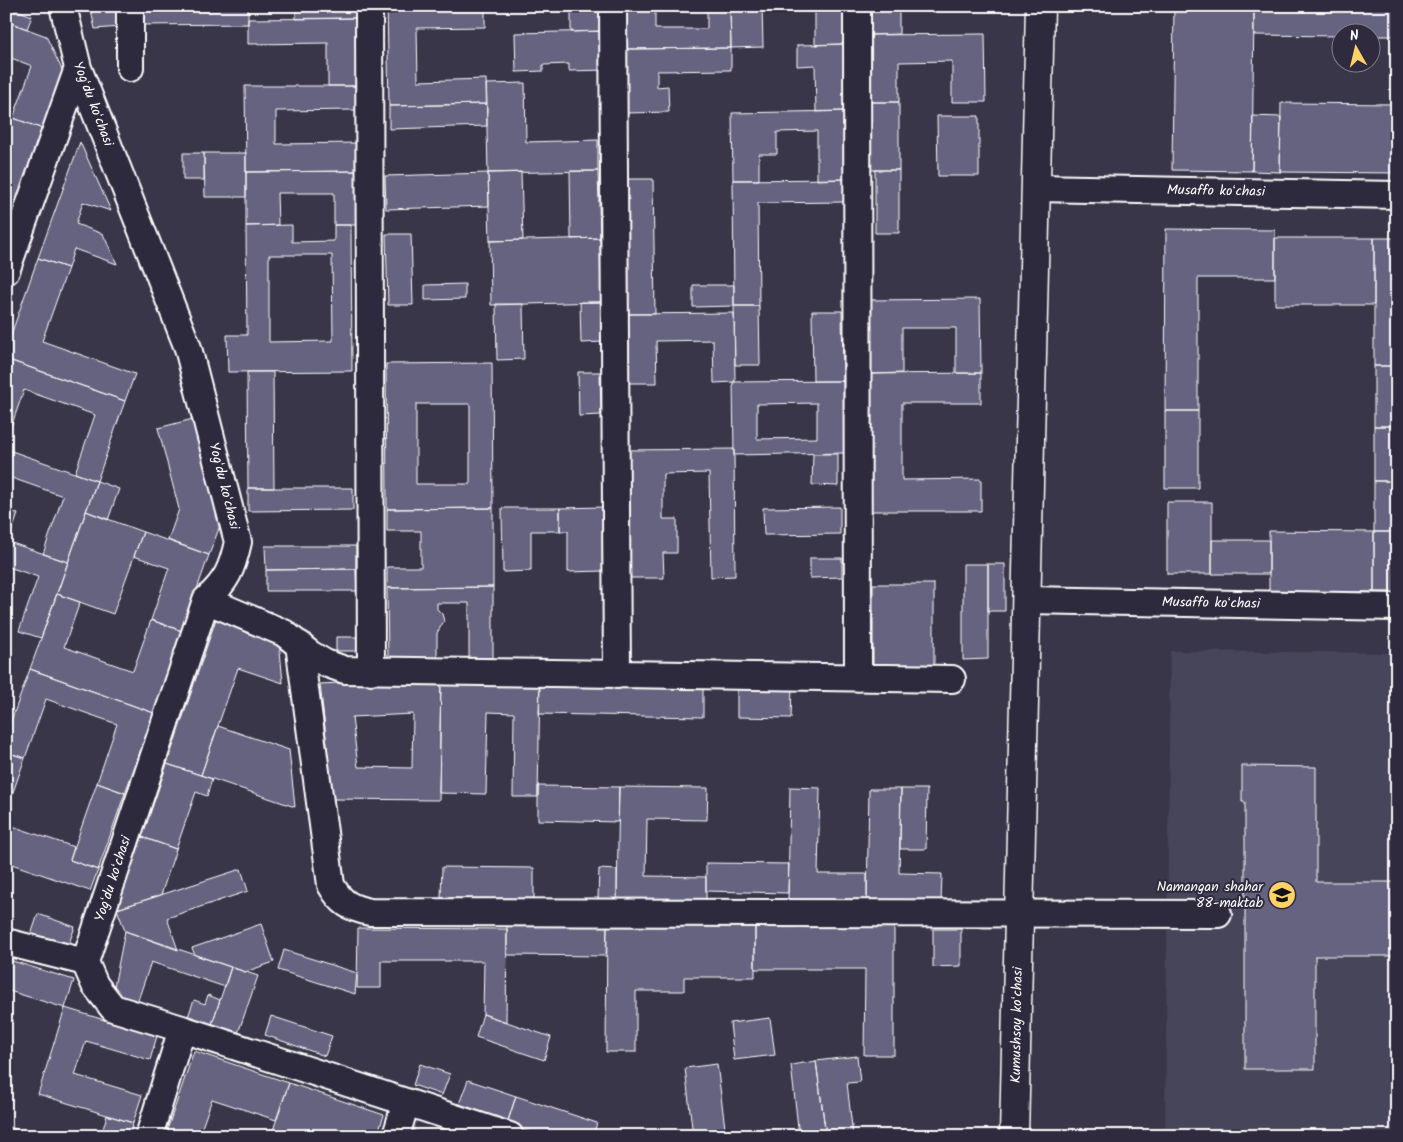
<svg xmlns="http://www.w3.org/2000/svg" width="1403" height="1142" font-family="Kalam,sans-serif">
  <rect width="100%" height="100%" fill="#3a364a"/>
  <filter id="ink" filterUnits="userSpaceOnUse"><feTurbulence type="fractalNoise" baseFrequency=".02" numOctaves="2"/><feDisplacementMap in="SourceGraphic" scale="10" xChannelSelector="R" yChannelSelector="G"/><feConvolveMatrix kernelMatrix="1 2 1 2 8 2 1 2 1" color-interpolation-filters="sRGB"/></filter>
  <g filter="url(#ink)">
    <path fill="#47445a" d="M1170,651L1397,653V1136H1165Z"/>
    <path fill="#65647f" stroke="#fff" fill-rule="evenodd" d="M6,6L32,16L27,29L6,21Z
      M90,6H119L120,27L95,29Z
      M138,6H248V24L139,25Z
      M296,6H356V18L296,19Z
      M387,6H485V27L417,28L418,81L486,79L487,104L389,106Z
      M571,6H604L605,31L571,32Z
      M625,6H655V29H707V6H730L731,48L625,49Z
      M730,6H762L763,47L731,48Z
      M815,6H844V44L815,45Z
      M868,6H899V34L868,35Z
      M1174,6H1254L1252,171L1172,170Z
      M1254,6H1397V36H1370V32H1340V36L1254,35Z
      M356,18V86H328V43L248,44V19Z
      M6,21L46,36L64,74L43,129L13,118L32,66L6,56Z
      M605,31L606,70L569,71V64L543,65V71L516,72L515,33Z
      M985,34L986,102H952V61L899,62V102H868V35Z
      M844,44L845,111L816,112L815,65L797,66V45Z
      M731,48V70L657,71V87L668,86L669,112L626,113L625,49Z
      M525,83L526,142L598,140V171L488,173L486,84Z
      M245,86H356V110L276,111V144L362,143V171L246,172Z
      M868,102H899V170H869Z
      M1281,103L1397,104V173L1280,172Z
      M487,104V126L389,129V106Z
      M845,111L846,179L817,180V131L777,132V154H759V180H733L732,113Z
      M6,115L43,129L6,229Z
      M937,116H979V176H938Z
      M1253,116L1281,117L1280,172L1252,171Z
      M80,142L111,211L83,202L76,224L103,234L117,264L74,249L68,268L38,258Z
      M183,153H204V180H183Z
      M204,153H246V197H205Z
      M875,170H899V233H875Z
      M362,171V225H334V193H277L278,225L246,226V172Z
      M570,171H598L600,238L571,239Z
      M521,172L523,240L490,241L488,173Z
      M488,173L489,206L386,209L385,176Z
      M625,179H653L655,314H626Z
      M846,179V202L758,203L759,306H734L733,180Z
      M292,225V242L334,241V225H351L352,371L228,372L227,335H247L246,226ZM269,255H332L333,341L269,342Z
      M1166,229L1275,230V278H1198V411H1165Z
      M386,234H411L413,305H388Z
      M600,238L601,302L491,305L490,241Z
      M1275,238H1374V305H1275Z
      M1374,238H1397V366H1374Z
      M38,258L68,268L42,341L135,374L125,401L6,359V349Z
      M465,284V299L425,300V285Z
      M693,285H734V306L693,307Z
      M980,299L981,373H956V328H902V373L870,374V300Z
      M580,302H601L602,342L581,343Z
      M496,304H523L524,359L497,360Z
      M734,306H759L760,365H735Z
      M812,311H842L843,381H813Z
      M734,313L735,382L714,383L713,340L656,341L657,383H627L626,314Z
      M6,359L125,401L97,481L75,473L95,415L24,390L6,441Z
      M492,363L493,508L387,509L386,364ZM416,404H470V484H416Z
      M1374,366H1397V426H1374Z
      M247,372H273L274,488H248Z
      M578,372H600L601,415L579,416Z
      M981,373V403H902V480L981,479V511H871L870,374Z
      M843,381L844,453L734,455L733,382ZM817,403V438L757,439V404Z
      M1165,411H1198V488H1165Z
      M193,419L221,523L209,555L168,540L179,509L158,428Z
      M1374,426H1397V481H1374Z
      M6,449L97,481L68,562L43,554L63,496L6,476Z
      M734,449L735,576L711,577L709,473L663,474V519H677V553H663L664,578H628L626,450Z
      M813,454H838V486L812,485Z
      M97,481L119,489L108,520L86,511Z
      M1374,481H1397V532H1374Z
      M248,488H353V510L248,511Z
      M1167,502H1212V574H1167Z
      M603,507V571L568,572V531H560V508Z
      M840,507V534L764,535L763,508Z
      M493,508V587L387,588V567H421V531H387V509Z
      M502,508H560V531H531V571L503,572Z
      M6,509L18,514L8,542L6,541Z
      M86,511L143,532L113,614L57,594Z
      M1269,531L1374,532V592H1269Z
      M143,532L209,555L182,631L151,620L169,568L134,556Z
      M1374,532H1397V592H1374Z
      M1212,540H1269V574H1212Z
      M6,541L68,562L41,638L19,631L38,577L6,566Z
      M265,546H356V569L266,570Z
      M810,558H842V577L810,578Z
      M963,564H988V659L963,660Z
      M988,564H1005V611H988Z
      M356,569L357,591H266V570Z
      M873,584H934V667H873Z
      M493,587V658H469V603H437V609L442,614L444,621L437,633V660H388L387,588Z
      M57,594L80,602L64,647L133,671L151,620L182,631L154,713L30,669Z
      M216,619L279,640L283,683L238,668L201,775L167,764Z
      M336,637H360V651H336Z
      M30,669L154,713L125,793L97,783L117,724L46,699L25,758L6,752V735Z
      M441,678L439,800L333,799L320,684ZM413,714L412,768L358,767L352,717Z
      M441,678L540,679L538,797H513L514,713L488,712L486,794L439,793Z
      M540,679L703,682V717L539,714Z
      M737,685L792,686L791,718L737,717Z
      M218,726L289,750L295,807L201,775Z
      M6,752L25,758L6,812Z
      M167,764L212,779L207,796L196,792L176,849L142,837Z
      M1242,766L1316,767V882H1397V956H1315V1069H1245V802H1242Z
      M97,783L125,793L98,870L70,860Z
      M538,786L619,787L618,822L538,820Z
      M619,787L708,788L707,820L647,819L646,876L706,877V901L617,899Z
      M790,787L820,788L818,874H867V901L788,900Z
      M869,789H901L899,873L942,874L941,902L867,901Z
      M901,789H927L926,849H900Z
      M6,824L74,847L70,860L98,870L90,891L6,862Z
      M142,837L176,849L161,895L117,909Z
      M706,863L789,864L788,893L706,891Z
      M442,867L534,868V900L441,898Z
      M241,869L248,891L167,918L178,950L125,931L117,909Z
      M599,869L617,870V899H598Z
      M38,914L75,927L66,951L30,938Z
      M261,924L274,962L245,972L195,955L192,948Z
      M507,925H607L606,956L507,955Z
      M607,925L755,926V977H684V991H636V1052H606Z
      M755,926H894V1055H864L865,969H755Z
      M358,928L507,929L506,1022L483,1014L484,961H381V988H357Z
      M933,929H961V966L933,967Z
      M125,931L231,967L225,987L151,962L136,1006L112,997Z
      M284,950L357,973L355,994L278,970Z
      M6,959L74,980L65,1008L6,990Z
      M231,967L258,976L236,1039L210,1030Z
      M208,995L220,1000L210,1030L186,1022L194,1000L205,1004Z
      M65,1008L157,1036L150,1060L86,1041L75,1075L142,1095L133,1123L38,1094Z
      M483,1014L551,1037L544,1060L476,1037Z
      M271,1016L332,1036L325,1056L265,1035Z
      M770,1018L775,1055L734,1060L730,1023Z
      M194,1051L289,1083L276,1120L212,1099L199,1136H165Z
      M857,1056L860,1082L847,1083L853,1136H826L816,1061Z
      M816,1061L826,1136H799L791,1065Z
      M420,1064L450,1074L442,1095L413,1085Z
      M717,1064L726,1136H693L685,1068Z
      M468,1080L516,1096L508,1121L459,1104Z
      M289,1083L384,1115L377,1136H315L301,1131L299,1136H271Z
      M516,1096L597,1123L593,1136H542L507,1124Z
      M107,1115L133,1123L129,1136H101Z
      M6,1126L28,1133L27,1136H6Z
      M202,1129L223,1136H199Z
      M412,1130L428,1136H410Z"/>
    <g fill="none" stroke-linecap="round" stroke-linejoin="round">
      <g stroke="#fff" stroke-width="30">
        <path id="minor" d="M63,6L78,68L188,348L238,542C232,569 227,581 206,600L85,962
          M130,6V68
          M369,6L371,671
          M613,6L617,675
          M857,6L858,678
          M1036,188L1397,195
          M6,271L78,68
          M206,600L284,633L310,654L325,663L345,670L952,679
          M1026,600L1397,607
          M299,644L331,885C341,903 350,908 370,912L1218,914
          M6,942L85,962
          M85,962L95,985L113,1008L182,1029L149,1136
          M182,1029L510,1136
          M396,1136L406,1102"/>
      </g>
      <g stroke="#fff" stroke-width="31">
        <path id="tertiary" d="M1014,1136L1040,6"/>
      </g>
      <use href="#minor" stroke="#2f2a3d" stroke-width="26"/>
      <use href="#tertiary" stroke="#2f2a3d" stroke-width="28"/>
    </g>
  </g>
  <defs>
    <g id="school-disc" transform="scale(1.4375)"><circle r="9.5" fill="#ffd166" stroke="#2f2a3d"/><path d="M0-5L7-2L0 1L-7-2ZM-4 1L0 2.5L4 1V4Q0 6-4 4Z" fill="#111"/></g>
  </defs>
  <g fill-rule="evenodd">
    <use href="#school-disc" x="1282" y="895"/>
  </g>
  <g text-anchor="middle" dominant-baseline="central" stroke-width="4" stroke-linejoin="round" paint-order="stroke">
    <g font-size="14" fill="#fff" stroke="#2f2a3d">
      <text transform="translate(93 104) rotate(69)">Yogʻdu koʻchasi</text>
      <text transform="translate(1216 191) rotate(1)">Musaffo koʻchasi</text>
      <text transform="translate(224 486) rotate(76)">Yogʻdu koʻchasi</text>
      <text transform="translate(1211 603) rotate(1)">Musaffo koʻchasi</text>
      <text transform="translate(113 879) rotate(-72)">Yogʻdu koʻchasi</text>
      <text transform="translate(1017 1025) rotate(-89)">Kumushsoy koʻchasi</text>
    </g>
    <g font-size="14" fill="#fff" stroke="#2f2a3d" text-anchor="end">
      <text x="1263" y="887">Namangan shahar<tspan x="1263" dy="16">88-maktab</tspan></text>
    </g>
  </g>
  <rect width="1403" height="1142" fill="none" stroke="#2f2a3d" stroke-width="25"/>
  <rect x="12" y="12" width="1378" height="1117" fill="none" stroke="#fff" stroke-width="2" filter="url(#ink)"/>
  <g transform="translate(1356 48) rotate(352)"><circle r="24" fill="#2f2a3d" stroke="#827f8b"/>
  <path d="M0-4L9 19L0 12L-9 19Z" fill="#ffd166"/>
  <text y="-8" font-size="14" font-weight="bold" text-anchor="middle" fill="#ffffff">N</text>
  </g>
</svg>
